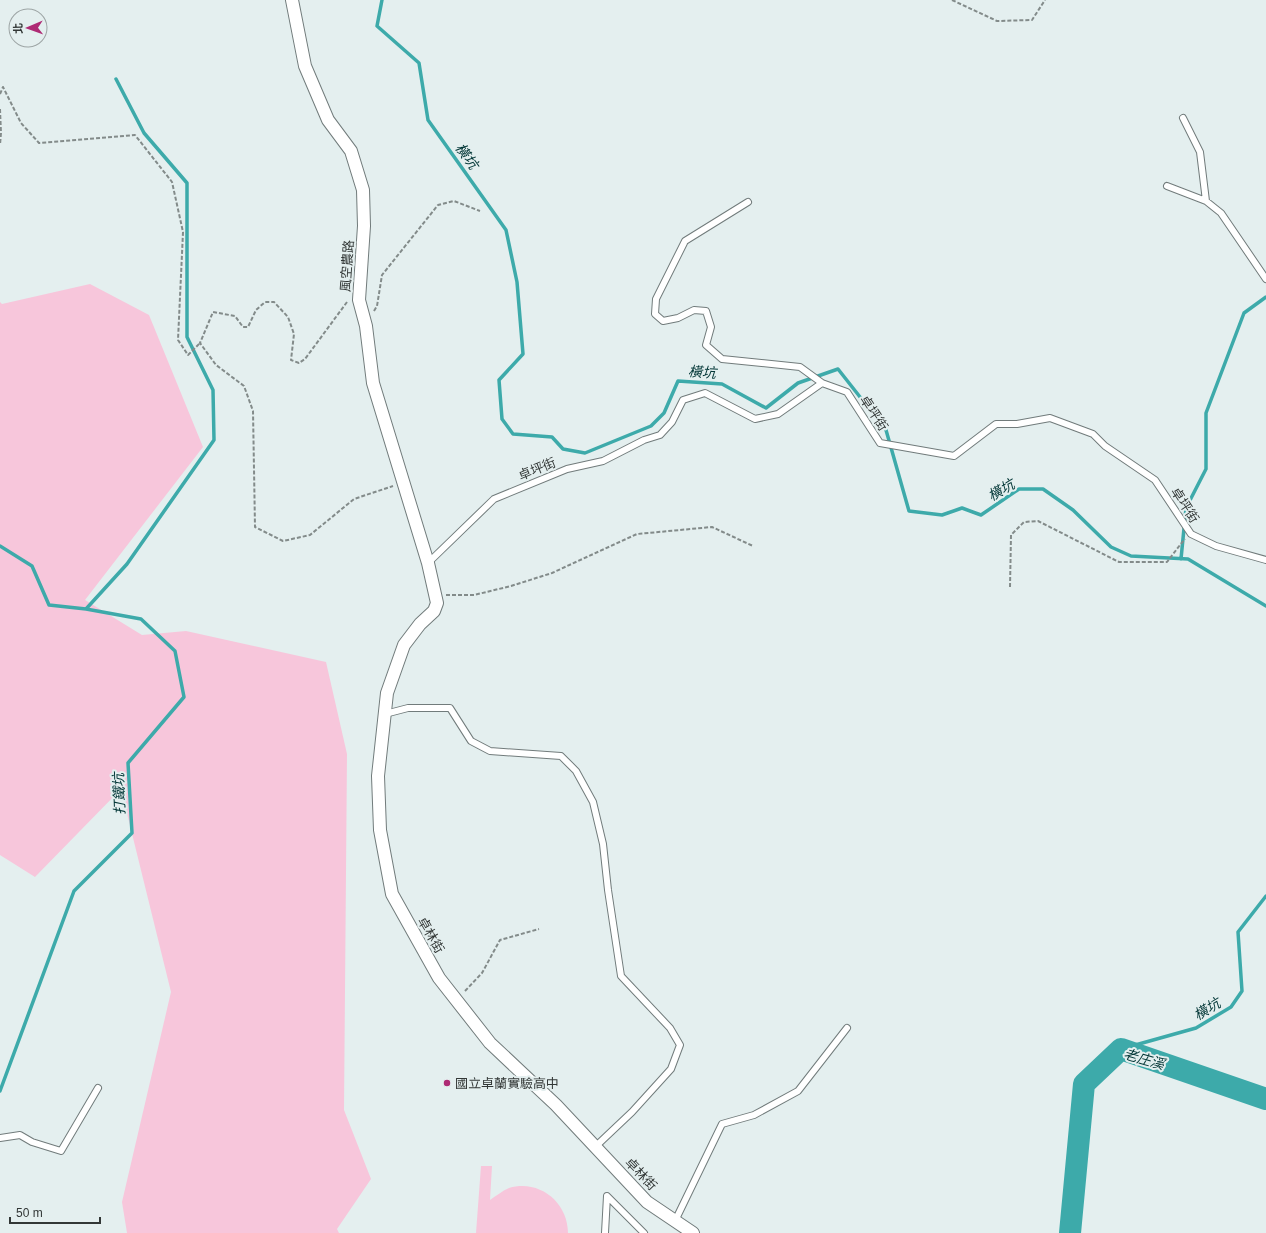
<svg xmlns="http://www.w3.org/2000/svg" width="1266" height="1233" font-family="Helvetica,'Noto Sans TC',sans-serif">
  <rect width="100%" height="100%" fill="#e4efef"/>
  <path fill="#f7c6db" d="M90,284L149,315L203,447L85,600L142,635L186,631L326,662L347,754L344,1110L371,1179L337,1229L339,1233H127L122,1202L171,992L121,789L35,877L0,855V302L2,304Z
    M481,1166H492L490,1200C496,1196 502,1191 509,1188C539,1179 568,1202 568,1233H476Z"/>
  <g fill="none" stroke-linecap="round" stroke-linejoin="round">
    <path stroke="#3daaaa" stroke-width="3.5" d="M382,0L377,26L419,63L428,120L506,230L517,282L523,354L499,380L502,419L513,434L552,437L563,449L585,453L651,426L664,413L678,381L722,384L766,408L798,383L838,369L886,430L909,511L942,515L962,508L981,515L1019,489H1043L1073,510L1111,547L1131,556L1188,559L1266,606
      M0,546L32,566L49,605L86,609L141,619L175,651L184,697L128,763L132,833L74,891L0,1091
      M1181,559L1186,508L1206,469V413L1244,313L1266,297
      M86,609L127,564L214,440L213,390L187,337V183L144,133L116,79
      M1121,1049L1196,1028L1231,1007L1242,991L1238,932L1266,896"/>
    <path stroke="#3daaaa" stroke-width="22" d="M1070,1233L1084,1084L1121,1049L1266,1099"/>
    <g stroke="#717b7b" stroke-width="8">
      <path id="lane" d="M1183,118L1200,152L1206,201L1221,213L1266,279
        M1167,186L1206,201
        M748,202L685,241L656,299L655,314L663,321L678,318L694,310L706,311L711,327L706,345L722,359L800,367L822,383
        M428,563L494,499L567,469L603,461L644,440L660,435L672,422L683,400L705,393L755,419L778,414L822,383L847,392L880,443L954,456L996,424H1017L1050,418L1093,434L1105,446L1155,480L1191,534L1216,546L1266,560
        M385,714L408,708H450L471,741L490,751L561,756L576,771L593,802L603,844L608,890L621,976L670,1028L680,1045L671,1069L632,1112L595,1147
        M0,1138L20,1135L32,1142L61,1151L98,1088
        M675,1221L722,1124L754,1115L798,1091L847,1028
        M605,1233L607,1196L644,1233"/>
    </g>
    <g stroke="#717b7b" stroke-width="14">
      <path id="street" d="M292,0L305,66L328,120L351,151L363,190L364,226L359,300L366,326L373,383L428,563L437,603L434,611L420,624L404,645L387,693L378,776L380,830L392,894L439,978L490,1043L556,1105L647,1202L693,1233"/>
    </g>
    <path stroke="#838b8a" stroke-width="2" stroke-dasharray="4 2" stroke-linecap="butt" d="M952,0L997,21L1032,20L1045,0
      M0,94L3,87L21,123L39,143L135,135L172,182L183,232L178,340L188,355L200,343
      M0,109L1,133L0,145
      M347,302L305,359L299,363L291,360L294,334L288,317L274,302H265L256,310L248,327H243L235,316L213,312L200,343L216,365L244,386L253,411L255,527L283,541L310,535L354,499L393,486
      M374,311L377,306L382,275L438,205L454,201L480,211
      M1010,587L1011,535L1024,522L1038,521L1119,562H1167L1180,545L1185,539
      M446,595H474L511,586L552,573L637,534L712,527L753,546
      M465,991L482,973L500,940L539,929"/>
    <use href="#lane" stroke="#fff" stroke-width="6"/>
    <use href="#street" stroke="#fff" stroke-width="12"/>
  </g>
  <circle fill="#ae2b74" stroke="#e4efef" stroke-width="1.5" cx="447" cy="1083" r="4"/>
  <g text-anchor="middle" dominant-baseline="central" stroke-width="4" stroke-linejoin="round" paint-order="stroke">
    <g font-size="13" fill="#323736" stroke="#e4efef">
      <text transform="translate(347 266) rotate(-86)">風空農路</text>
      <text transform="translate(874 413) rotate(57)">卓坪街</text>
      <text transform="translate(537 469) rotate(-22)">卓坪街</text>
      <text transform="translate(1185 505) rotate(57)">卓坪街</text>
      <text transform="translate(431 935) rotate(60)">卓林街</text>
      <text transform="translate(641 1174) rotate(46)">卓林街</text>
    </g>
    <g font-size="13" fill="#323736" stroke="#e4efef" text-anchor="start">
      <text x="455" y="1083">國立卓蘭實驗高中</text>
    </g>
    <g font-size="14" font-style="italic" fill="#033737" stroke="#e4efef">
      <text transform="translate(467 156) rotate(55)">橫坑</text>
      <text transform="translate(702 372) rotate(4)">橫坑</text>
      <text transform="translate(1001 490) rotate(-30)">橫坑</text>
      <text transform="translate(119 794) rotate(-92)">打鐵坑</text>
      <text transform="translate(1207 1009) rotate(-31)">橫坑</text>
      <text transform="translate(1144 1059) rotate(16)">老庄溪</text>
    </g>
  </g>
  <g transform="translate(28 28) rotate(268)"><circle r="19" fill="#e4efef" stroke="#9da5a5"/>
  <path d="M0-3L7 15L0 10L-7 15Z" fill="#ae2b74"/>
  <text y="-6" font-size="11" font-weight="bold" text-anchor="middle" fill="#323736">北</text>
  </g>
  <path d="M10 1217v6h90v-6" fill="none" stroke="#323736" stroke-width="2"/>
  <text x="16" y="1217" font-size="12" fill="#323736" stroke="#e4efef" stroke-width="3" paint-order="stroke">50 m</text>
</svg>
